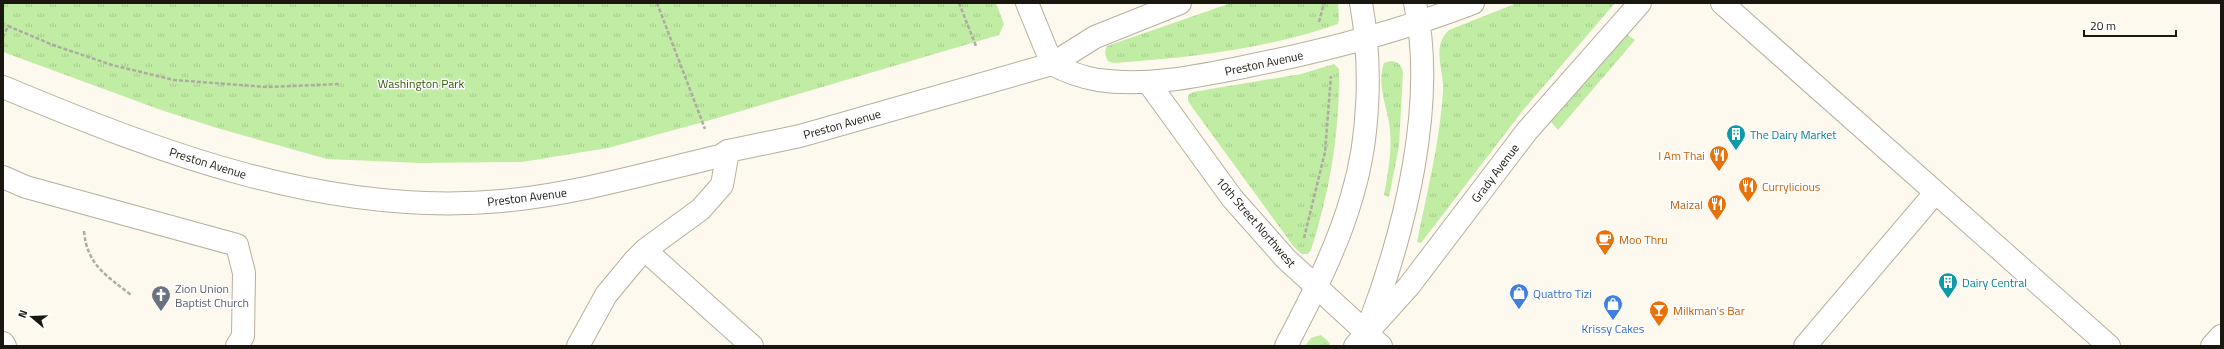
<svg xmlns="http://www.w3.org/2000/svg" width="2224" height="349" font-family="'Titillium Web',sans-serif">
  <defs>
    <pattern id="grass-tufts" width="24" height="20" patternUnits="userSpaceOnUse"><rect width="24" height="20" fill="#c0eca4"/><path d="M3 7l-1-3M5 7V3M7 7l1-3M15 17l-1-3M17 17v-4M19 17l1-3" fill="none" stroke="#a4ca8c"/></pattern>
  </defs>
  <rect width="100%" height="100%" fill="#fef9ee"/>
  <path fill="url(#grass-tufts)" d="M3,3H996L1004,24L999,35L707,121L608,148L522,162L420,163L327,159L217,128L161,110L3,52Z
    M1231,3H1338L1339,19L1338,24C1267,49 1189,58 1114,63L1108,61C1105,55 1104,52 1107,46Z
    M1517,3H1615L1524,109L1421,243L1417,242C1427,192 1440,142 1443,91C1444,69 1431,47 1449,30Z
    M1627,34L1635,40L1558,130L1551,122Z
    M1391,61C1398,62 1401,64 1403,72L1399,146L1389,197L1384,195C1388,173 1392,152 1390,130C1388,107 1376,87 1384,63Z
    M1334,64L1339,69C1340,131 1330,191 1311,250L1308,254H1302L1294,247L1192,107L1188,101V95L1193,92L1301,74Z
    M1321,335L1330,343L1329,346H1305L1311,338Z"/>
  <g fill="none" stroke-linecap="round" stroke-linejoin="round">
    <g stroke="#b6af9d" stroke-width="24">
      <path id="minor" d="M1027,3L1052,64
        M1722,3L2109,346
        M3,177L26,187L237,245L244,273L243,336L237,346
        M645,250L752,346
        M3,343L5,346
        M578,346L606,295L635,260L645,250L701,209L722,185L728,151
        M1805,346L1935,193
        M2212,346L2221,336"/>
    </g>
    <g stroke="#b6af9d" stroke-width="24">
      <path id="major" d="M1052,64C1067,72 1081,77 1098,80C1147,87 1199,76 1248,66C1324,51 1400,31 1473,3
        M1148,82L1232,198L1286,259L1381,346
        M3,87C161,153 328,217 502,201C576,194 648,173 720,156L728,151L800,136L1052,64L1095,37L1180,3
        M1370,322C1405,230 1437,102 1415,3
        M1286,346C1311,298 1337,249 1352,196C1370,137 1372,63 1361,3
        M1355,346L1409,286L1527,131L1640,3"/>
    </g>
    <path stroke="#afaba2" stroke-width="2.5" stroke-dasharray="4 2" stroke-linecap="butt" d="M657,3L705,129
      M959,3L976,46
      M1319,22L1324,3
      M3,37L8,26L53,45L112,65L174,80L267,87L340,84
      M84,231C87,265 106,275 131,295
      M1304,238L1325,152L1331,76"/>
    <use href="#minor" stroke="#fff" stroke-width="22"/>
    <use href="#major" stroke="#fff" stroke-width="22"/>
  </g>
  <defs>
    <g id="building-pin" transform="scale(1)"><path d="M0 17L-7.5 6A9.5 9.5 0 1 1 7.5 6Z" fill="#0f9aa8" stroke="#fff"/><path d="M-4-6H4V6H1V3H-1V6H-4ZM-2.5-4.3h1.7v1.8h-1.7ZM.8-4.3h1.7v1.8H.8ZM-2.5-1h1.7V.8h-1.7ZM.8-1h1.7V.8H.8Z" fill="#fff"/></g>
    <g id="restaurant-pin" transform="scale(1)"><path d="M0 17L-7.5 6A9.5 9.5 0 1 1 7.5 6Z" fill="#e8710a" stroke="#fff"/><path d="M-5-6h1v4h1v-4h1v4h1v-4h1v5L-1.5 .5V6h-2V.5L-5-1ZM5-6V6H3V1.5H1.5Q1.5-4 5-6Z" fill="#fff"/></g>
    <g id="cafe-pin" transform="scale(1)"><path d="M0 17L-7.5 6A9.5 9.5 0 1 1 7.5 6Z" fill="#e8710a" stroke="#fff"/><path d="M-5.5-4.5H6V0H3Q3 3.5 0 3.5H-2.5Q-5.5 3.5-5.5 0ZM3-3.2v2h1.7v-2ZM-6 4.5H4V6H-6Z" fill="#fff"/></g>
    <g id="shop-pin" transform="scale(1)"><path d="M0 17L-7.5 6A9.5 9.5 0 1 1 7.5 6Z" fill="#3f7fe0" stroke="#fff"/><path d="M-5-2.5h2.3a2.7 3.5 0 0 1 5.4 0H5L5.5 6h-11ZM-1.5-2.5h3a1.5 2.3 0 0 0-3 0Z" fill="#fff"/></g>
    <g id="church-pin" transform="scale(1)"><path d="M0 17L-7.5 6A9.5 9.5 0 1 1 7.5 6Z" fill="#6b7280" stroke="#fff"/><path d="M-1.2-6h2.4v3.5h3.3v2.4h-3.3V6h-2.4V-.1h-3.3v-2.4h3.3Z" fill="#fff"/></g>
    <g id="bar-pin" transform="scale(1)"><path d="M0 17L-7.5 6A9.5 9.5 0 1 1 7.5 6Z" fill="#e8710a" stroke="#fff"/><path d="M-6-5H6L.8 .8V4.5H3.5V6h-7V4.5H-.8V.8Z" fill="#fff"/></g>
  </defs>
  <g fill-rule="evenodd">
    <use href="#building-pin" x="1736" y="134"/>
    <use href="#restaurant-pin" x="1719" y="155"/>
    <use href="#restaurant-pin" x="1748" y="186"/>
    <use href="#restaurant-pin" x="1717" y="204"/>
    <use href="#cafe-pin" x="1605" y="239"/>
    <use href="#building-pin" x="1948" y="282"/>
    <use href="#shop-pin" x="1519" y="293"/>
    <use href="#church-pin" x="161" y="295"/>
    <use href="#shop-pin" x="1613" y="304"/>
    <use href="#bar-pin" x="1659" y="310"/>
  </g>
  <g text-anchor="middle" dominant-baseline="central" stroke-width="3" stroke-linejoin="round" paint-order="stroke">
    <g font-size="12" fill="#191710" stroke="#fff">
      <text transform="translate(1264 63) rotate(-12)">Preston Avenue</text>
      <text transform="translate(842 124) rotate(-16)">Preston Avenue</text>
      <text transform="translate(208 163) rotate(17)">Preston Avenue</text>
      <text transform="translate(1495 173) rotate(-53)">Grady Avenue</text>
      <text transform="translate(527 197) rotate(-7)">Preston Avenue</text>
      <text transform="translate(1256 222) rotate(49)">10th Street Northwest</text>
    </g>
    <g font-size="12" fill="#305805" stroke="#fff">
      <text x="421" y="83">Washington Park</text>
    </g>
    <g font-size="12" fill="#0d838f" stroke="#fff" text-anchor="start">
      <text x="1750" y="134">The Dairy Market</text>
      <text x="1962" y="282">Dairy Central</text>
    </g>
    <g font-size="12" fill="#c56008" stroke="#fff" text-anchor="start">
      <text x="1705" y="155" text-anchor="end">I Am Thai</text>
      <text x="1762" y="186">Currylicious</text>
      <text x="1703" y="204" text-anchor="end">Maizal</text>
      <text x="1619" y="239">Moo Thru</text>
      <text x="1673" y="310">Milkman's Bar</text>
    </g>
    <g font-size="12" fill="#5b616d" stroke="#fff" text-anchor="start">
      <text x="175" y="288">Zion Union<tspan x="175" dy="14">Baptist Church</tspan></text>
    </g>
    <g font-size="12" fill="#366cbe" stroke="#fff" text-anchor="start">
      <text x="1533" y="293">Quattro Tizi</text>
      <text x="1613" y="328" text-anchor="middle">Krissy Cakes</text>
    </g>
  </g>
  <rect width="2224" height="349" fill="none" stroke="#191710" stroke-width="8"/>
  <g transform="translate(32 317) rotate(289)" stroke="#ffffff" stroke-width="3" paint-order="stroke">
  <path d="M0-3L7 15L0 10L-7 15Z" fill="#191710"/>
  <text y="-6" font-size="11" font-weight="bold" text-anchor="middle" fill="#191710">N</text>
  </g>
  <path d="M2084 30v6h92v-6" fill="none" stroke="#191710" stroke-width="2"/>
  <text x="2090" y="30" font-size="12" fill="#191710" stroke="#ffffff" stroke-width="3" paint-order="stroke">20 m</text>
</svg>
